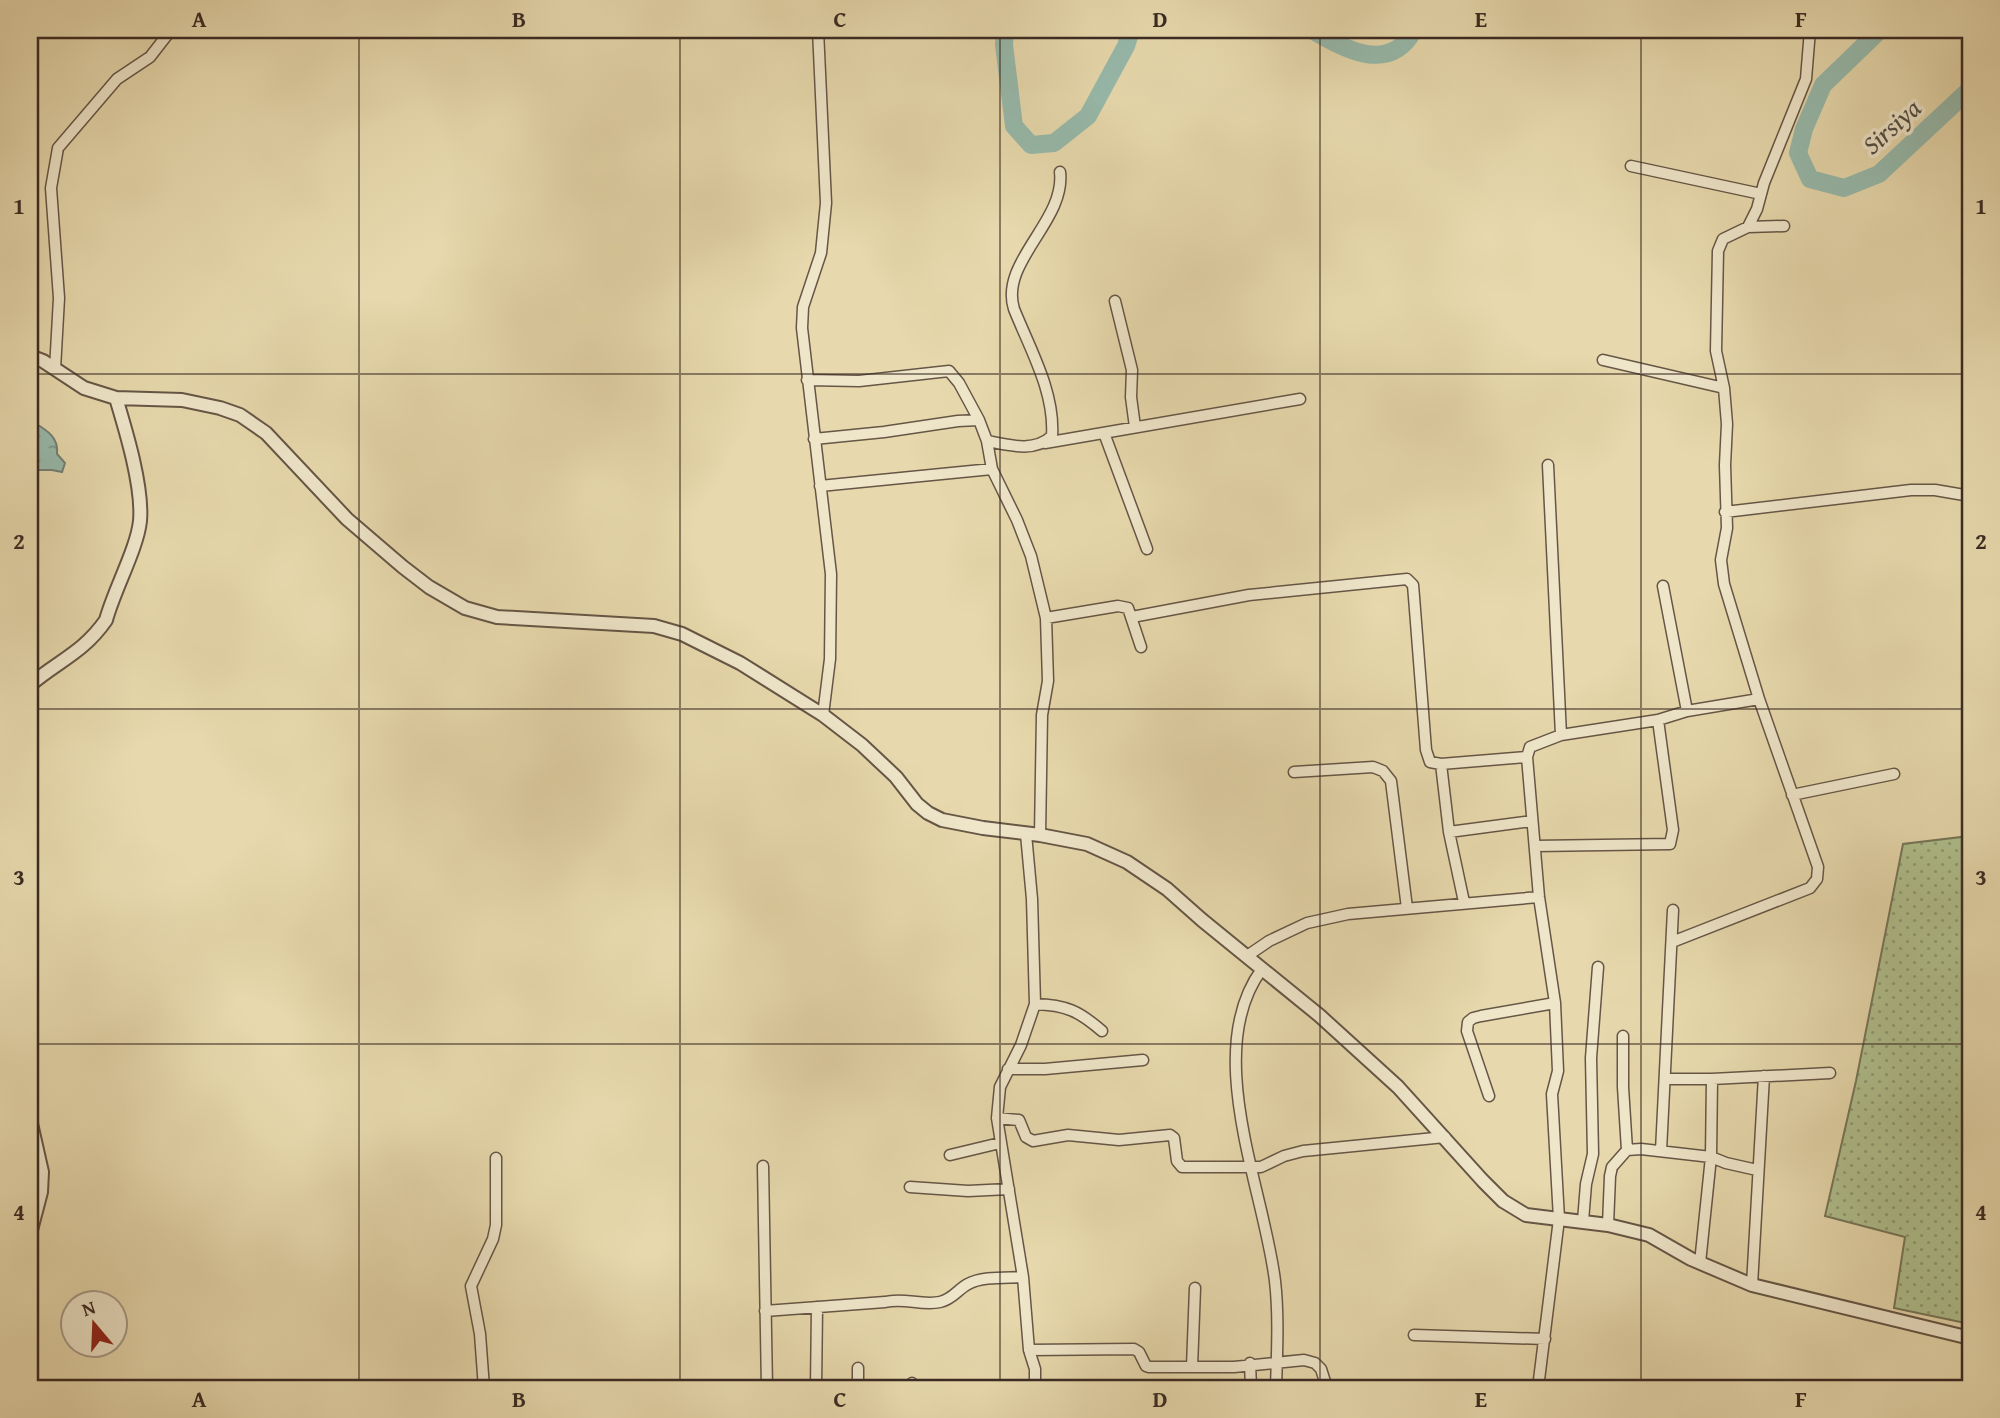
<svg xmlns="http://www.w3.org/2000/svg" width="2000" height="1418" font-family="'Gentium Book Plus',serif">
  <defs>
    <pattern id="park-dots" width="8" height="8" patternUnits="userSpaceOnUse" patternTransform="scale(1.75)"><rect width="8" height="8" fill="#b0c08e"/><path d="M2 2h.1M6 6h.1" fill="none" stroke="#909c74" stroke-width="1.8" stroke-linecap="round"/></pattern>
    <pattern id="water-ripples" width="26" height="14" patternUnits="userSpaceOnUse" patternTransform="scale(1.75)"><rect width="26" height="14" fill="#97baac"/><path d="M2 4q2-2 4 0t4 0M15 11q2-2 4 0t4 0" fill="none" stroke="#7c978c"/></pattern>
  </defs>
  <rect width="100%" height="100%" fill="#e7d9ad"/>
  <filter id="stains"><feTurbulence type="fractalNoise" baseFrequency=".00286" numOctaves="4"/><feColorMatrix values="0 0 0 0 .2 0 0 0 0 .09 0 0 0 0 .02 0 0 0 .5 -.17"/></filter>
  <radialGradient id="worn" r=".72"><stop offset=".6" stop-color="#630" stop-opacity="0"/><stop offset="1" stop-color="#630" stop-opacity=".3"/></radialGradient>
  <path fill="url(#park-dots)" stroke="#767659" stroke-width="2" d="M1970,836V1324L1894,1308L1905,1237L1825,1216L1856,1081L1903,844Z"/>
  <path fill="url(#water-ripples)" stroke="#728176" stroke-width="2" d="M30,420C44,429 59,435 57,454L65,463L62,472L52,470H30Z"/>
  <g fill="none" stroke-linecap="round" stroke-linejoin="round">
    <path stroke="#97baac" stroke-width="18" d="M1005,30L1004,45L1014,126L1031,145L1054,143L1088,116L1126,46L1131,30
      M1312,30C1345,50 1390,74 1414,30
      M1880,30L1823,85L1804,129L1798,153L1810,179L1844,188L1879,174L1970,89"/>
    <g stroke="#665646" stroke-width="13">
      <path id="minor" d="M818,30L826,203L821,253L803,307L802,328L831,574L830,659L823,715
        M1631,166L1761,194
        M1748,227L1757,209L1764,183L1806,79L1810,30
        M1115,301L1132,370L1131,397L1135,427
        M1603,360L1724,388
        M55,369L59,298L51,188L58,148L117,79L150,57L171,30
        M807,380L859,381L949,371L959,383L979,420
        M1104,433L1147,549
        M814,439L884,432L958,421L979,420L987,441L992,469L1017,520L1031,556L1046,618L1048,681L1042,715L1040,835
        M987,441C1008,445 1034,453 1052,436C1055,392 1030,349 1014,309C999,262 1066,221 1060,172
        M1045,443L1300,399
        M1548,465L1561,735
        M820,486L992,469
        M1970,505L1968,527L1970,533
        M1725,512L1911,490H1935L1970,496
        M1663,586L1687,711
        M1132,617L1249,595L1407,579L1413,585L1414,597L1426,750L1430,762L1441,764L1527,757
        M1046,618L1118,606L1128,608L1141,647
        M1441,764L1449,832L1464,902
        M1294,772L1373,767L1383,771L1391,781L1407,908
        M1792,795L1894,774
        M1449,832L1532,821
        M1026,834L1032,899L1035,1004L1021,1045L1000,1087L997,1118L1023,1277L1029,1350L1035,1369V1388
        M1535,846L1670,844L1673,830L1658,720
        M1672,942L1810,888L1817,879L1818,867L1759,699
        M1247,956L1269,941L1307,923L1348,914L1539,897
        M1262,969C1201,1051 1264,1189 1275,1281C1279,1316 1277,1353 1276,1388
        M1035,1004C1066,1005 1079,1011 1102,1031
        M1623,1036V1087L1627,1150L1641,1149L1711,1157L1726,1163L1757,1170
        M1008,1069H1045L1143,1060
        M1666,1079H1712
        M1489,1096L1467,1031L1468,1022L1473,1018L1481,1016L1555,1003
        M997,1118L1019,1120L1026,1137L1033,1141L1068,1135L1119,1140L1170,1135L1174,1138L1177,1161L1182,1167H1261L1284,1156L1303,1151L1445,1137
        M1661,1151L1673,910
        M950,1155L1000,1143
        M763,1166L767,1388
        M910,1187L968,1191L1009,1189
        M1583,1221L1586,1184L1593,1154L1591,1058L1598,967
        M1608,1225L1610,1176L1612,1167L1627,1150
        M1700,1263L1711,1157L1712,1079L1830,1073
        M1752,1285L1764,1076
        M765,1311L885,1302C904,1297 921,1306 940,1302C953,1299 957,1290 968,1284C982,1276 1007,1278 1023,1277
        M1414,1335L1545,1339
        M1029,1350L1134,1349L1139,1352L1146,1366L1149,1367H1234L1304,1360L1315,1363L1321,1369L1327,1388
        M1250,1363L1251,1388
        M1192,1367L1195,1288
        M484,1388L480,1334L471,1286L493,1239L496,1225V1158
        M816,1388L817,1307
        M858,1388V1368
        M912,1388V1383
        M1538,1388L1559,1219L1552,1094L1558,1071L1555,1003L1539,897L1527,757L1530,747L1561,735L1658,720L1687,711L1759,699L1724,584L1721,560L1727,528L1725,465L1727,424L1724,388L1716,351L1718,251L1723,239L1748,227L1784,226"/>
    </g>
    <g stroke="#665646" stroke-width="16">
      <path id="tertiary" d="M30,356L43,361L84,388L116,398L182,400L220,408L240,415L266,433L347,519L403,567L429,587L465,608L497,617L654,626L682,634L740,663L823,715L862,745L896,777L917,804L928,813L942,820L983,828L1040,835L1087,844L1127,862L1167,889L1202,920L1320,1016L1398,1087L1483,1181L1503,1201L1526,1215L1608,1225L1649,1235L1691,1259L1752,1285L1970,1338
        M30,685C58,661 83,653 106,620C114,590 137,549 140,521C143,487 126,431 116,398
        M30,1119L42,1172L41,1192L30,1234"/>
    </g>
    <use href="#minor" stroke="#efe6ca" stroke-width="10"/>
    <use href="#tertiary" stroke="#efe6ca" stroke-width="12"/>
  </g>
  <path fill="none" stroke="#3b2b24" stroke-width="2" stroke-opacity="0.55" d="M359,30V1388M680,30V1388M1000,30V1388M1320,30V1388M1641,30V1388M30,374H1970M30,709H1970M30,1044H1970"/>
  <g text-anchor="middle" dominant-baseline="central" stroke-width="7" stroke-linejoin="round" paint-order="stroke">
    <g font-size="26" font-style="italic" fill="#524f46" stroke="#efe6ca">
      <text transform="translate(1891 126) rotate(-42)">Sirsiya</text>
    </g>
  </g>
  <rect width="2000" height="1418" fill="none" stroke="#e7d9ad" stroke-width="77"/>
  <g transform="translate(94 1324) rotate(341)"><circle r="33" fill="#efe6ca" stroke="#a79b88" stroke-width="2"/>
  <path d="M0-5L12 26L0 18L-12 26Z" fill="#8f2418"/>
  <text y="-10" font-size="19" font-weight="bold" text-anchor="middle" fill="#3b2b24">N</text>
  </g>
  <rect x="38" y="38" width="1924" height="1342" fill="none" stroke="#3b2b24" stroke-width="2.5"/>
  <g font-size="23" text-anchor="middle" font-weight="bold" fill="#3b2b24">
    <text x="199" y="27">A</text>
    <text x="519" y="27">B</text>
    <text x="840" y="27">C</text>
    <text x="1160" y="27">D</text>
    <text x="1481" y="27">E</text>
    <text x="1801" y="27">F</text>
    <text x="19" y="214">1</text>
    <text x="1981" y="214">1</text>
    <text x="19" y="549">2</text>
    <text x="1981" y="549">2</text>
    <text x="19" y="885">3</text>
    <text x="1981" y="885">3</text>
    <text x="19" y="1220">4</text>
    <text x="1981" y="1220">4</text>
    <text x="199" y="1407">A</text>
    <text x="519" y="1407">B</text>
    <text x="840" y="1407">C</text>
    <text x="1160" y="1407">D</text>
    <text x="1481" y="1407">E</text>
    <text x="1801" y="1407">F</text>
  </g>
  <rect width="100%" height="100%" filter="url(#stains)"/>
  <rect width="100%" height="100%" fill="url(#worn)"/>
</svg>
